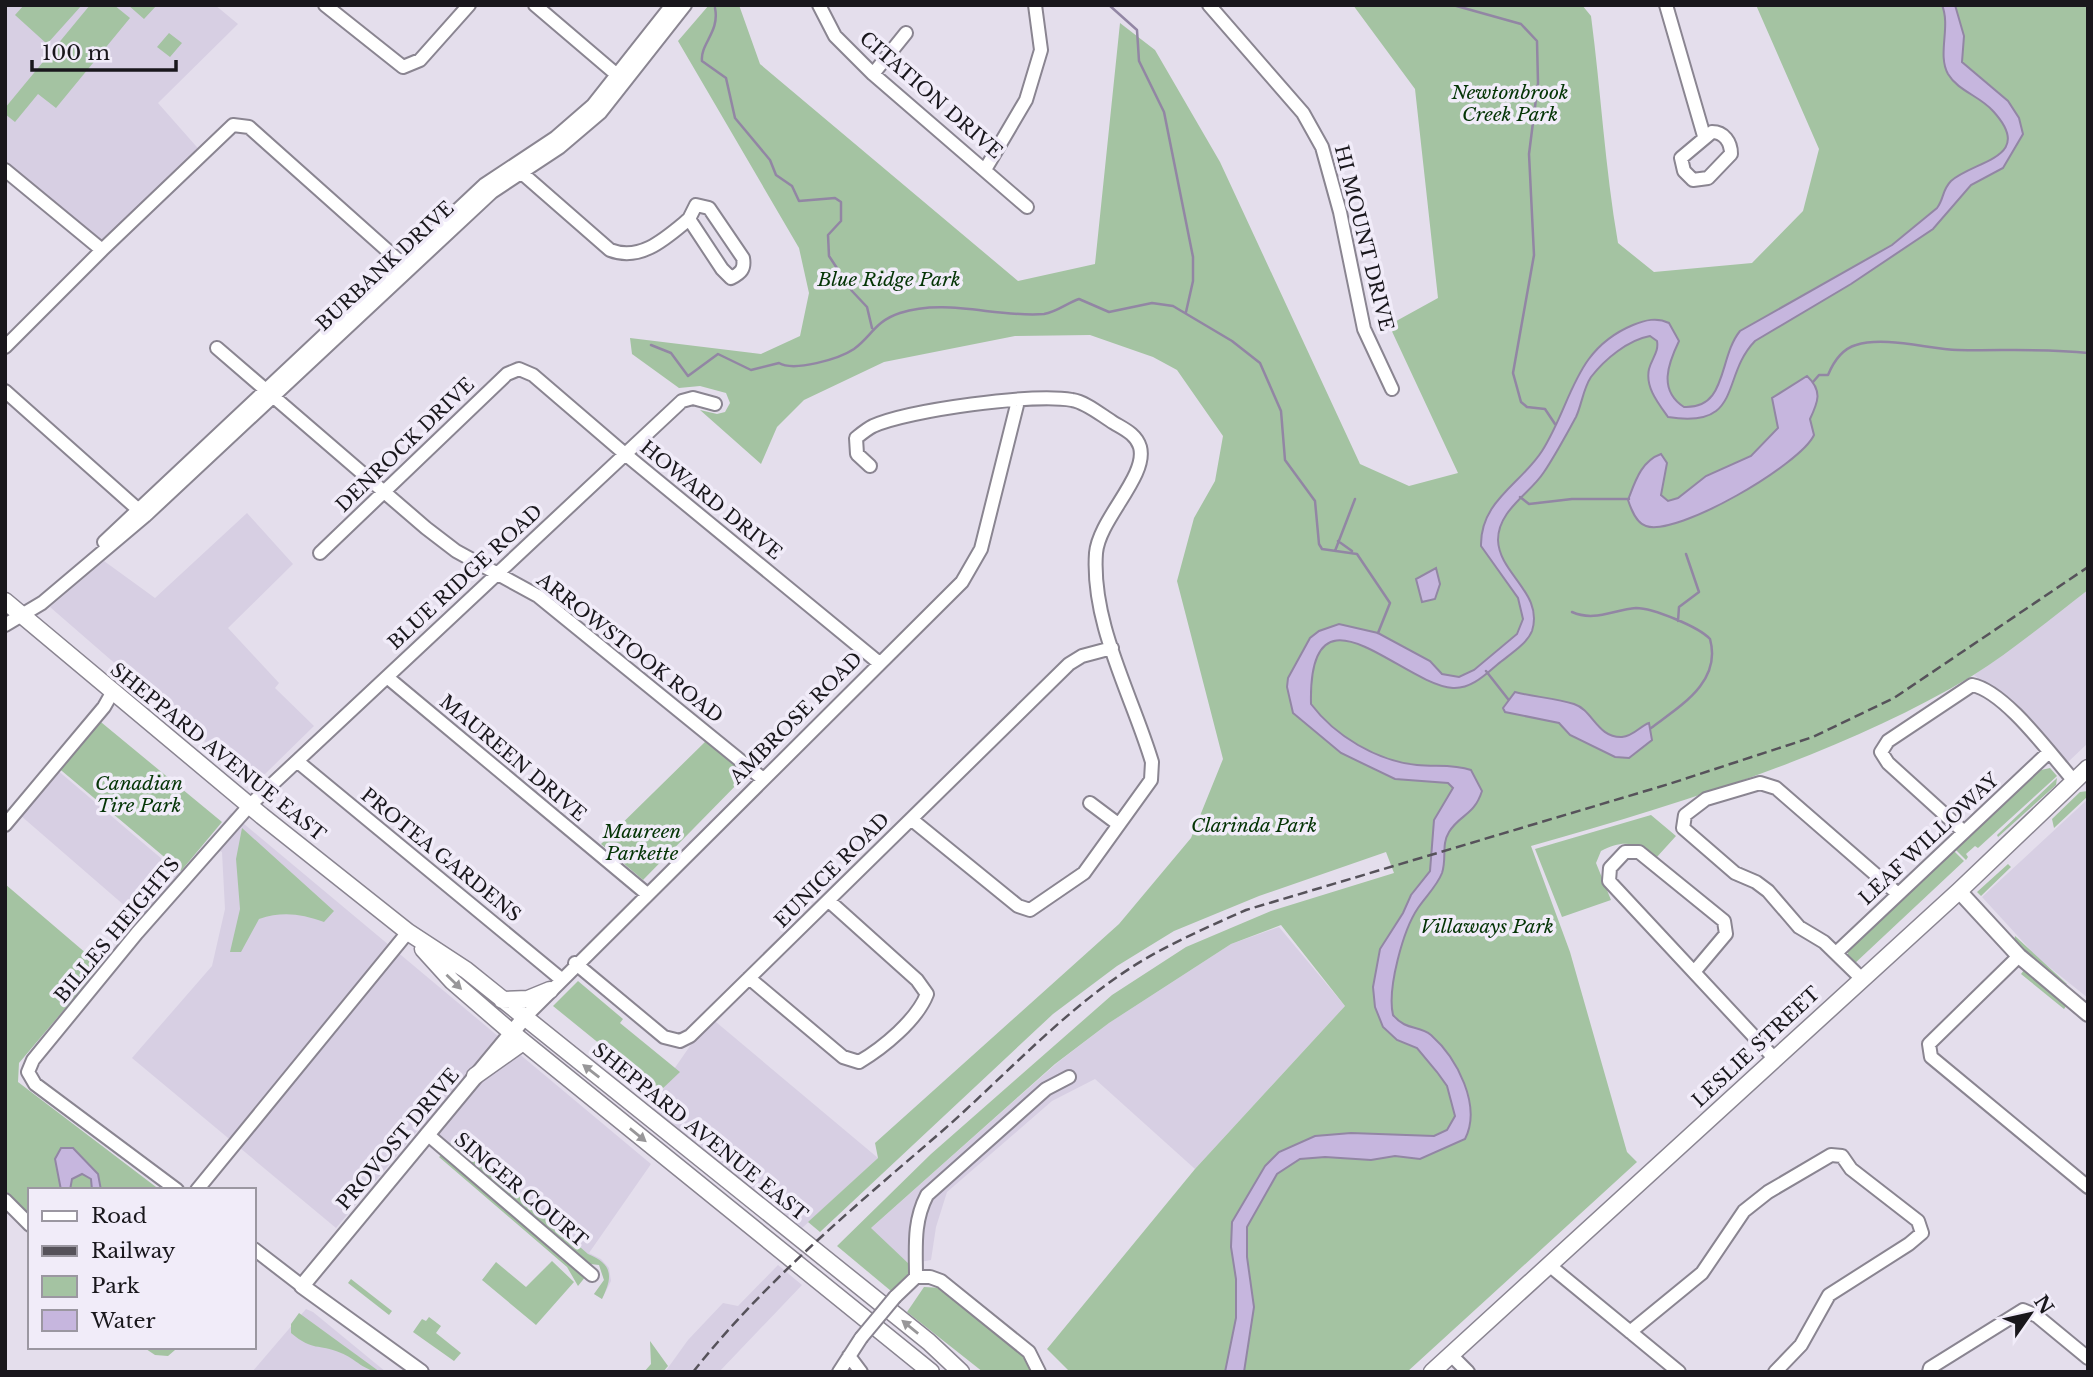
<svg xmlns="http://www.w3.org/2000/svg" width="2093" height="1377" font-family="'Libre Baskerville',serif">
  <rect width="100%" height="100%" fill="#e4deec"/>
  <path fill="#d7cfe3" d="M5,5H215L238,24L158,103L203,154L102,250L5,170Z
    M247,513L293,564L228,628L279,683L275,688L314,726L265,774L256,776L242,771L211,747L50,607L104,561L155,598Z
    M2088,590V743L2068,762L2035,724L1974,675Z
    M56,769L182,876L231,813L651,1164L589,1253L601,1259L609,1268L611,1281L602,1299L594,1294L604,1280L599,1265L583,1263L419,1129L336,1228L132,1058L212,966L225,909L222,852L217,850L169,900L140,919L20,815Z
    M2088,799V998L2038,958L1982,897Z
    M1279,927L1345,1006L1195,1169L1095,1079L1052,1101L947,1192L936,1227L931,1260L909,1264L870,1229L1057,1063L1109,1023L1231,944Z
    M710,1017L878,1158L801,1229L653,1109L672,1072Z
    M778,1265L802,1285L719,1372H665L688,1340L723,1303L738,1306Z
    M306,1309L313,1312L386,1372H252Z"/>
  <path fill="#a4c3a2" d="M24,5H82L47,44L15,15Z
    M90,5H114L130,18L56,108L38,94L15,122L5,114V108Z
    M128,5H157L144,19Z
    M709,5H739L760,64L1018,281L1095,264L1120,23L1155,50L1220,162L1360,464L1409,486L1458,473L1389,325L1438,298L1415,89L1353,5H1582L1591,16C1601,92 1605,168 1618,243L1654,272L1752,263L1803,211L1819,149L1756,5H2088V590C2050,619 2012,651 1972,676C1840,755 1679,804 1531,846L1570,952L1627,1152L1637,1162L1407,1372H1070L1047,1349L1195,1169L1345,1006L1281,925L1231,944L1109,1023L1055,1064L871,1228L909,1264L908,1274L891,1291L837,1246L931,1154L1112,995L1186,947L1271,911L1394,873L1386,852L1259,896L1174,931L1117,966L1053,1014L820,1232L808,1222L878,1158L875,1143L1119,924L1191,838L1223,759L1177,581L1194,518L1215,481L1223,436L1177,370L1153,357L1090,335L1015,336L884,362L804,400L777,427L761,464L700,410L717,414L725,412L730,403L726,393L700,386L679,388L632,354L630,338L761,354L800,336L809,293L799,248L678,41Z
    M169,33L182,43L170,57L157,47Z
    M96,718L222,822L181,871L56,766Z
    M706,741L746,775L643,880L601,844Z
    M2050,768L2057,776L1978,848L1975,846L1966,854L1968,857L1966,860L1955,849L2041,770Z
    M2057,778L2056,785L1998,837L1997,835Z
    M2088,791V796L2054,828L2052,819L2080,792Z
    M1651,815L1676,836L1656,858C1636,842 1624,839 1601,851L1596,863L1611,900L1562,917L1535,849Z
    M242,828L334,911L324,922C301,914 283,911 259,919L241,952H230L240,909L236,859Z
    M1954,851L1964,861L1853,965L1847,959L1849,947Z
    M2008,864L2011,867L1981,896L1977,892Z
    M5,884L101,966L19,1063L18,1082L160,1190H30V1215L5,1190Z
    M2015,936L2067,984L2062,986L2014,941Z
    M2024,970L2067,1005L2064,1009L2021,974Z
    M578,981L623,1019L620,1023L680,1072L659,1092L553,1006Z
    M455,1138L588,1254C613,1264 613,1277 602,1299L594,1294L604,1280L599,1265L583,1263L445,1149Z
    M443,1154L586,1276L578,1286L567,1267L439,1157Z
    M552,1261L574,1282L536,1325L482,1280L496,1262L526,1287Z
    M351,1279L392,1311L389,1315L348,1283Z
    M924,1287L943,1288L1026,1355L1034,1372H983L907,1312Z
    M299,1313L380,1372C366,1372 354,1358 341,1353C317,1343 314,1352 291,1333V1324Z
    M429,1317L441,1326L436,1333L461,1353L454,1361L413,1332L422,1319L426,1321Z
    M650,1341L668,1366L663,1372H644L651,1364Z
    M143,1347H173L175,1350L168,1356L155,1355Z"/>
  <path fill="#c6b6de" stroke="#9286a4" stroke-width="2" d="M1942,5H1955L1964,36L1962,62L2008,101L2019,118L2023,134L2003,168L1971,185L1933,229L1851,284L1755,341C1720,377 1744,429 1668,417C1658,403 1645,387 1649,369C1652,358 1659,352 1657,341L1650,336C1628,340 1605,359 1591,377C1583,389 1582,404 1576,417C1566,435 1556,454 1544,472C1530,494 1498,510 1498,540C1499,574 1544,593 1532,631C1527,644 1509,655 1498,664C1485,675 1471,689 1453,688C1401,684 1308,573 1311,704C1335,736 1377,761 1417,765C1435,767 1453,764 1471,770L1482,791C1474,816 1460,814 1449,832C1441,845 1447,858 1442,873C1437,886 1426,896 1418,908C1403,930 1387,989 1393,1015C1406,1031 1419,1025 1431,1035C1457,1058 1482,1106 1465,1139L1420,1159L1395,1156L1371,1160L1325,1157L1300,1159L1277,1174L1247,1227V1257L1254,1307L1244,1372H1225L1236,1318V1279L1231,1247L1232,1222L1265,1166L1279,1152L1315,1136L1351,1133L1434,1136L1447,1130L1455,1116L1447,1086L1437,1072L1417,1048L1397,1040L1383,1027L1375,1007L1373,987L1380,949L1403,913L1411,895L1430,871L1434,820L1453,788L1448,783L1395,779L1341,753L1293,713L1287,687L1288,678L1310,638L1319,631L1339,624L1378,633L1430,661L1442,674L1459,677L1474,670L1517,634L1523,619L1518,598L1481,546C1480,501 1521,484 1542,451C1573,402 1573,350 1633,325C1645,320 1657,317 1669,323L1679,341C1668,364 1658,390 1684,407C1728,409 1718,358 1740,331L1892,245L1937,208C1944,199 1942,190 1951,181C1975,160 2036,158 1993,111C1980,96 1958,91 1948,74C1937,54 1951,27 1942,5Z
    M1807,376C1823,391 1818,402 1810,419L1814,435C1801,464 1677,537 1646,526C1636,523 1631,509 1628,500C1635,482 1641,461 1661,454L1667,463L1661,495L1668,501L1678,498L1706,476L1751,456L1778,428L1772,398Z
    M1436,568L1440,584L1435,599L1422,602L1416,579Z
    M1515,692C1534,697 1555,698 1574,704C1593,710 1597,738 1622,737C1634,736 1640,726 1649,723L1652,740L1629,758L1615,757L1570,735L1559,723L1505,712L1503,708Z
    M61,1148H73L98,1174L101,1190H92L91,1179L82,1174L72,1179L70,1190H61L55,1159Z"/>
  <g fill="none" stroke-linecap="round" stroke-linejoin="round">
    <path stroke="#9286a4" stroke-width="2.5" d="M1109,5L1137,30L1139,61L1164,112L1193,257V281L1186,312
      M1453,5L1521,24L1537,41L1538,83L1529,154L1534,255L1513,373L1521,402L1527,407L1545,409L1555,424
      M715,8C720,32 700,44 702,61L726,78L735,118L770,160L776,175L792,186L799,201L835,198L841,202V221L828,235L829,256L852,291L867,307L872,328
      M651,345L671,353L688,376L718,354L751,370L779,363C794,372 839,359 854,349C871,337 875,321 900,313C947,298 997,318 1044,314C1057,312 1067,303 1079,299L1109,312L1152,303L1173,306L1232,341L1260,363L1281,411L1285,460L1315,501L1319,544L1322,549L1357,554L1390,603L1378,633
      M1813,382L1819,375H1828C1833,363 1842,349 1856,345C1885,336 1928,349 1958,350C2002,351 2044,348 2088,353
      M1520,497L1529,504L1572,499H1629
      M1338,541L1352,551
      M1335,551L1355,499
      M1572,612C1594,622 1613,610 1636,608C1653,608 1699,627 1710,639C1722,682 1680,706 1651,728
      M1678,621L1679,607L1699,592L1686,554
      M1486,671L1508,699"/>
    <g stroke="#8a8591" stroke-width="16">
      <path id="minor" d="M325,5L403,67L420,60L469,5
        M535,5L623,80
        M819,5L835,36L873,74L1027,207
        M1209,5L1303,113L1322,147L1340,212L1364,329L1392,389
        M1666,5L1704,136
        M873,74L906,33
        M1712,132C1724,132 1731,142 1731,154L1708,178L1693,180L1684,171L1681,158Z
        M515,167L610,250C641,262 666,238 689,219L722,269L731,278C741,273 745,269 743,258L709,208L696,205L689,219
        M986,168L1026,100L1041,50L1035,5
        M5,170L102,250
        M5,347L102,250L233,125L249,127L407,268
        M217,348L426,528L456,551L538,596L763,779
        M5,391L142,513
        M870,466L857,454L856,438C861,434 867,429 873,426C909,410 1034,393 1072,400C1086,402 1101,415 1114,423C1124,429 1136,434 1140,447C1148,476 1099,519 1096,553C1091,624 1132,695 1152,762L1151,780L1084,873L1030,910L1018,906L911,819
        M104,542L484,185L555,138L593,105L672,5
        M320,553L507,374L519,369L533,375L625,454L878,662
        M5,625L42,603L145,516L492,192L560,147L600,113L685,5
        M387,677L647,894
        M297,761L561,979
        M1090,803L1118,824
        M5,825L104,707L112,693
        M1964,832L1888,763L1881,752L1888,741L1972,685C2005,691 2051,755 2074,781
        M1836,953L2049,752
        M2019,956L1929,1044L1931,1057L2088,1187
        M575,963L664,1037L680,1041L690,1036L1069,664L1082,656L1112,648
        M1694,972L1726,934L1724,921L1639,852H1625L1610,868L1609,881L1774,1058
        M749,978L843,1057L859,1062C883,1048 917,1020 927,994L917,980L829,901
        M1861,978L1824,942L1799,927L1768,891L1756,882L1735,873L1683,828L1685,815L1706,799L1760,783L1776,788L1898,894
        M524,1018L962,582L981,549L1018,401
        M427,1134L592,1275
        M177,1190L35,1084L28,1072L33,1060L137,933L250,805L682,401L693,398L715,404
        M197,1190L408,932
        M5,1200L30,1225
        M254,1249L302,1286
        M1549,1265L1679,1372
        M916,1277C916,1247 913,1222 927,1195L1046,1089L1069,1077
        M895,1297L916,1277H930L941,1281L1029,1352L1039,1372
        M1630,1332L1702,1273L1744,1211L1768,1192L1831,1155L1842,1156L1851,1169L1918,1221L1922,1233L1909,1244L1829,1295L1801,1345L1775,1372
        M1450,1354L1468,1372
        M849,1356L861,1372
        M839,1372L861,1338
        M1929,1372L1930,1368L2023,1310L2037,1316L2088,1358"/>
    </g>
    <g stroke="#8a8591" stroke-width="18">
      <path id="tertiary" d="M1959,891L2019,956L2088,1014
        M421,1372L302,1286L524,1018"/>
    </g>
    <g stroke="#8a8591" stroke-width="19">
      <path id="secondary" d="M5,601L262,816L408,932L466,970L929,1342L961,1372
        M423,949L452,981L511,1032L931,1372
        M502,1000L528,999L550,990
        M475,1076L523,1042
        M1432,1372L1959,891L2088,768"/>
    </g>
    <use href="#minor" stroke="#fff" stroke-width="12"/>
    <use href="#tertiary" stroke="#fff" stroke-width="14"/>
    <use href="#secondary" stroke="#fff" stroke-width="16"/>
    <path stroke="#56525a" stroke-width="2.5" stroke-dasharray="10 5" stroke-linecap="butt" d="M693,1372C765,1281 853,1208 940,1133C1003,1078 1062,1012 1132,967C1168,944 1208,927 1246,910L1669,784L1813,737L1894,698L2088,567"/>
    <g stroke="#8a8591" stroke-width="16" stroke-linecap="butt">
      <path id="minor-bridge" d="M861,1338L895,1297"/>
    </g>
    <use href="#minor-bridge" stroke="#fff" stroke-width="12"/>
  </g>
  <defs><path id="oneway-solid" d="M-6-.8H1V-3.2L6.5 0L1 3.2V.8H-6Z" transform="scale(1.75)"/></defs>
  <g fill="#989799">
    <use href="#oneway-solid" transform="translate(454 982) rotate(44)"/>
    <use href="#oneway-solid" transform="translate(591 1071) rotate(-142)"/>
    <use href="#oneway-solid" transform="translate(638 1135) rotate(39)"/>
    <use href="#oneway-solid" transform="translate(910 1327) rotate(-141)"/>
  </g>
  <g text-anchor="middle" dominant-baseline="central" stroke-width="7" stroke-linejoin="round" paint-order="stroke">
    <g font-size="19" font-style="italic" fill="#043405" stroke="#f1ecf9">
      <text x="1510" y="92">Newtonbrook<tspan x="1510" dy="22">Creek Park</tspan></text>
      <text x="889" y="279">Blue Ridge Park</text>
      <text x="139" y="783">Canadian<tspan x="139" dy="22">Tire Park</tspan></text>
      <text x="1254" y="825">Clarinda Park</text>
      <text x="642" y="831">Maureen<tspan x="642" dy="22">Parkette</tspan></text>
      <text x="1487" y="926">Villaways Park</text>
    </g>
    <g font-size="19" fill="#19171c" stroke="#f1ecf9">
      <text transform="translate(931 95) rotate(41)">CITATION DRIVE</text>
      <text transform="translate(1364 238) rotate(76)">HI MOUNT DRIVE</text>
      <text transform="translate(385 266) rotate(-43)">BURBANK DRIVE</text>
      <text transform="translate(405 445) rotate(-44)">DENROCK DRIVE</text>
      <text transform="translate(711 500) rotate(39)">HOWARD DRIVE</text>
      <text transform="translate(465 577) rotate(-43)">BLUE RIDGE ROAD</text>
      <text transform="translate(630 648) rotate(38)">ARROWSTOOK ROAD</text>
      <text transform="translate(796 718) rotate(-45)">AMBROSE ROAD</text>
      <text transform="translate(218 752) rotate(39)">SHEPPARD AVENUE EAST</text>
      <text transform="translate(513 758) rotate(40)">MAUREEN DRIVE</text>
      <text transform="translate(1929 839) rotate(-43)">LEAF WILLOWAY</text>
      <text transform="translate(441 855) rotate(39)">PROTEA GARDENS</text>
      <text transform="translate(832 870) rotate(-45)">EUNICE ROAD</text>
      <text transform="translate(117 930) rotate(-50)">BILLES HEIGHTS</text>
      <text transform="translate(1756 1047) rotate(-43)">LESLIE STREET</text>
      <text transform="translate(700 1132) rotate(39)">SHEPPARD AVENUE EAST</text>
      <text transform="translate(398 1139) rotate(-50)">PROVOST DRIVE</text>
      <text transform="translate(521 1190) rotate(40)">SINGER COURT</text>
    </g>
  </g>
  <rect width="2093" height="1377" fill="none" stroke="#19171c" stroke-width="14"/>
  <rect x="28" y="1188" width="228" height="161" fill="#f1ecf9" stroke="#9b97a1" stroke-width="2"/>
  <rect x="42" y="1211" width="35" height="10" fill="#ffffff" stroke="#9b97a1" stroke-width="2"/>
  <text x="91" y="1223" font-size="21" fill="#19171c">Road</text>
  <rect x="42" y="1246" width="35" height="10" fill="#56525a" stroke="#9b97a1" stroke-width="2"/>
  <text x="91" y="1258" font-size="21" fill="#19171c">Railway</text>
  <rect x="42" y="1276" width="35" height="21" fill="#a4c3a2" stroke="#9b97a1" stroke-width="2"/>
  <text x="91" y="1293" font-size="21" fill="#19171c">Park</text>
  <rect x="42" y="1310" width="35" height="21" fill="#c6b6de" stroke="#9b97a1" stroke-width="2"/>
  <text x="91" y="1328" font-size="21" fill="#19171c">Water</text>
  <g transform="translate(2030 1314) rotate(56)" stroke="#f1ecf9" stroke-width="5" paint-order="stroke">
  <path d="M0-5L12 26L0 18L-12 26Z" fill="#19171c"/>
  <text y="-10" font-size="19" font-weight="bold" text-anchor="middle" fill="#19171c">N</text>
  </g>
  <path d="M32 60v10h144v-10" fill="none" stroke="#19171c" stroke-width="3.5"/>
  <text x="42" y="60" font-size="21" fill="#19171c" stroke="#f1ecf9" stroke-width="5" paint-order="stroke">100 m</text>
</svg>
